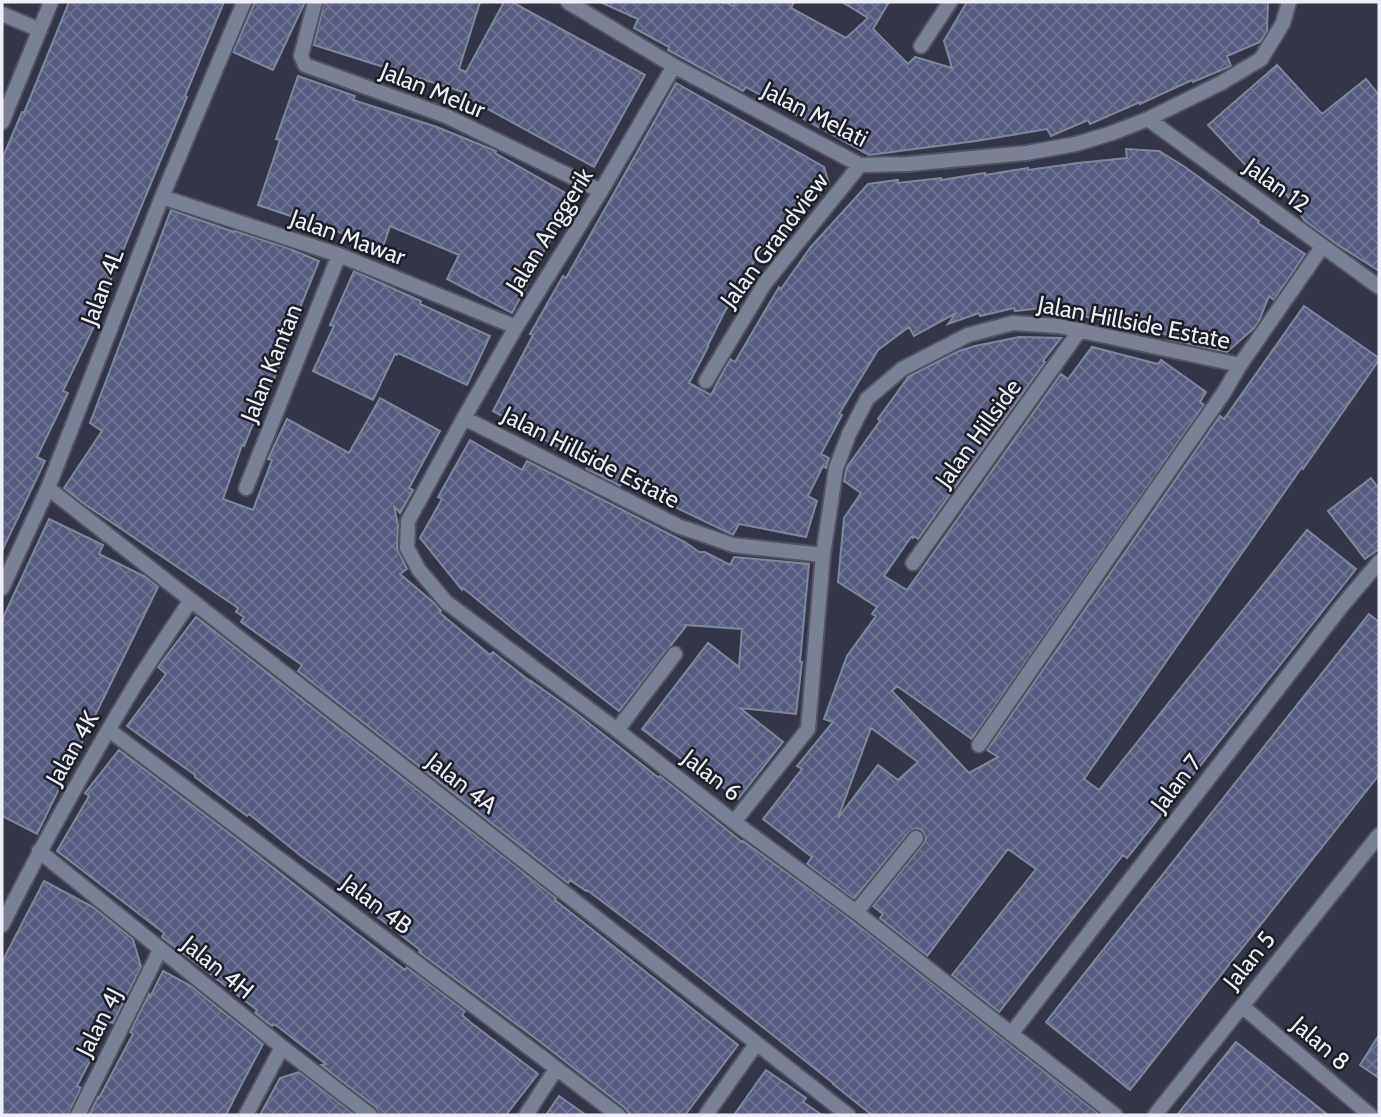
<svg xmlns="http://www.w3.org/2000/svg" width="1381" height="1117" font-family="Cabin,sans-serif">
  <defs>
    <pattern id="building-cross-hatch" width="8" height="8" patternUnits="userSpaceOnUse" patternTransform="scale(1.75)"><rect width="8" height="8" fill="#555b7f"/><path d="M0 0l8 8M0 8l8-8" fill="none" stroke="#6e7392"/></pattern>
  </defs>
  <rect width="100%" height="100%" fill="#323647"/>
  <path fill="url(#building-cross-hatch)" stroke="#81869a" stroke-width="2" fill-rule="evenodd" d="M69,2H224L185,96L187,97L96,315L99,316L63,391L68,393L37,457L45,461L2,551V159L22,112L24,113Z
    M255,2H305L273,70L233,52Z
    M324,2H480L459,69L466,72L504,2H512L645,75L594,167L462,95L463,92L314,45Z
    M600,2H725L733,6L736,2H794L791,8L846,38L868,18L842,2H889L873,29L908,64L915,57L952,68L944,41L967,2H1268L1267,31L1260,42L1227,56L1231,66L1193,82L1192,80L1140,104V102L1090,124L1088,120L1051,136L1047,129L976,141L869,155L746,87L743,91L668,50L669,47L634,28L638,19Z
    M1277,65L1322,114L1366,79L1379,95V271L1338,245L1305,221L1283,190L1277,194L1255,164L1249,169L1208,125Z
    M298,76L355,96L353,100L437,127L496,151L495,153L574,198L540,258L541,259L512,313L447,279L459,255L390,226L383,247L258,205L280,140L276,139Z
    M676,83L824,167L829,184L791,225L774,255L762,248L724,313L707,347H708L689,383L711,395L730,359L735,362L779,287L781,289L810,248L868,184L898,180V183L941,178V180L985,173V175L1028,168V170L1078,163L1127,158L1126,149L1159,151L1185,167L1259,221L1258,223L1305,254L1274,300L1269,296L1259,321L1254,328L1227,352L1167,339L1168,335L1125,325L1126,322L1086,317L1087,309L1050,310V307L1015,311L1014,308L980,316L979,313L948,324L956,313L914,336L909,327L878,350L839,414L842,415L821,454L829,458L826,468L823,466L808,496L817,501L806,537L739,524L733,535L656,498V499L623,481L620,486L586,469L589,464L493,411L533,335L530,334L563,276L566,278Z
    M171,210L234,232L235,231L285,247L319,261L299,310L301,311L282,356L283,357L267,395H265L244,446L242,445L223,499L253,510L272,460L268,459L287,419L349,453L380,398L440,431L409,488L413,490L400,513L394,506L398,525L397,548L407,569L400,574L433,602L441,611L440,613L490,655L493,652L531,682V681L576,713L659,778L660,776L742,842L743,841L846,916L1100,1115H872L833,1084V1083L652,939L587,890L586,891L570,880L568,883L298,671L302,665L241,622L244,617L236,612L238,608L80,501L64,488L102,431L90,423Z
    M354,271L421,301L420,304L490,336L467,385L398,353L397,355L395,354L373,400L313,371L334,326L330,325Z
    M1304,306L1379,358V360L1303,469L1302,467L1084,779L1099,790L1307,530L1356,569L1127,858L1123,855L999,1012L952,975L1036,869L1008,849L927,956L880,918L883,914L873,906L923,844L926,839L923,831L917,828L909,832L854,899L807,864L812,857L763,819L802,769L797,766L833,722L824,719L847,656L876,616L872,614L877,607L838,582L844,518L861,493L844,481L847,467L880,421L878,419L909,376L959,351L975,346L1019,337L1061,338L1043,361L1045,362L918,539L914,536L913,538L911,537L884,576L907,590L1061,374L1068,379L1092,347L1158,364L1161,360L1206,392L1200,402L1204,405L972,739L897,686L892,691L969,773L998,757L987,750L1220,416L1224,419ZM871,728L918,762L898,780L878,765L838,818Z
    M470,440L522,470L527,461L685,542L699,552H705L730,565L734,557L809,564L800,662H802L796,714L740,708L783,742L738,799L690,761L688,764L642,729L708,643L739,667L742,629L685,625L686,626L619,711L517,632L463,588L462,590L420,538L442,499L438,497Z
    M1371,478L1379,489V549L1365,559L1328,511Z
    M49,519L103,545L99,554L146,577L158,587L37,834L2,816V620Z
    M1369,614L1379,622V775L1130,1090L1046,1022Z
    M196,617L556,898L555,900L738,1045L685,1115H631L624,1107L539,1041L419,952L420,950L360,903L363,900L301,856L249,814L247,816L195,777V775L127,726L166,674L158,667Z
    M119,750L238,840L356,933L405,970L407,967L465,1011L462,1015L470,1022L538,1074L506,1115H379L376,1107L321,1065L326,1064L277,1026L273,1024L272,1026L255,1013L257,1010L162,937L164,933L57,851L89,796L85,793Z
    M44,881L93,907L133,939L141,967L113,1023L110,1022L77,1086L81,1088L68,1115H2V962Z
    M163,971L191,986L263,1044L237,1093L226,1115H89L98,1097L99,1098L133,1034L130,1032L149,994L150,997Z
    M1379,1035V1078L1360,1065Z
    M1236,1042L1328,1115H1177Z
    M766,1070L806,1098L803,1102L822,1115H734Z
    M299,1072L355,1115H260L280,1078Z
    M559,1096L586,1115H546Z"/>
  <g fill="none" stroke-linecap="round" stroke-linejoin="round">
    <g stroke="#515362" stroke-width="18">
      <path id="street" d="M315,2L301,56L305,65L446,116L601,191
        M568,2L674,66L860,165L908,164L1026,153L1076,144L1112,133L1148,119L1221,83L1261,59L1283,23L1289,2
        M2,14L40,30
        M921,46L950,2
        M674,66L601,191L516,327L464,418L408,521L407,548L419,570L446,602L617,730L734,822L856,912L1115,1115
        M1148,119L1379,287
        M2,122L51,2
        M162,197L339,255L516,327
        M706,381L765,283L860,165
        M464,418L678,526L733,545L823,555
        M48,488L848,1115
        M246,488L339,255
        M913,563L1080,330
        M2,588L48,488L162,197L244,2
        M109,730L618,1115
        M617,730L675,654
        M979,745L1113,551L1223,394L1240,365L1322,247
        M734,822L808,729L823,555L836,468L849,434L867,399L902,369L968,335L1013,323L1059,326L1240,365
        M39,851L282,1047L370,1115
        M856,912L916,838
        M2,925C42,845 86,767 132,690C151,659 171,630 191,600
        M1242,1006L1370,1115
        M1011,1034L1341,607L1379,562
        M78,1115L160,950
        M246,1115L282,1047
        M526,1115L556,1069
        M706,1115L756,1044
        M1155,1115L1379,835"/>
    </g>
    <use href="#street" stroke="#7b8094" stroke-width="14"/>
  </g>
  <g text-anchor="middle" dominant-baseline="central" stroke-width="5" stroke-linejoin="round" paint-order="stroke">
    <g font-size="24" fill="#eceefa" stroke="#1c1e26">
      <text transform="translate(433 90) rotate(22)">Jalan Melur</text>
      <text transform="translate(815 114) rotate(27)">Jalan Melati</text>
      <text transform="translate(1277 185) rotate(36)">Jalan 12</text>
      <text transform="translate(549 230) rotate(-58)">Jalan Anggerik</text>
      <text transform="translate(348 237) rotate(20)">Jalan Mawar</text>
      <text transform="translate(774 240) rotate(-53)">Jalan Grandview</text>
      <text transform="translate(102 287) rotate(-69)">Jalan 4L</text>
      <text transform="translate(1134 322) rotate(11)">Jalan Hillside Estate</text>
      <text transform="translate(271 363) rotate(-68)">Jalan Kantan</text>
      <text transform="translate(978 433) rotate(-54)">Jalan Hillside</text>
      <text transform="translate(591 457) rotate(27)">Jalan Hillside Estate</text>
      <text transform="translate(72 748) rotate(-60)">Jalan 4K</text>
      <text transform="translate(712 775) rotate(38)">Jalan 6</text>
      <text transform="translate(462 783) rotate(38)">Jalan 4A</text>
      <text transform="translate(1176 783) rotate(-52)">Jalan 7</text>
      <text transform="translate(377 904) rotate(37)">Jalan 4B</text>
      <text transform="translate(1249 960) rotate(-51)">Jalan 5</text>
      <text transform="translate(218 967) rotate(39)">Jalan 4H</text>
      <text transform="translate(99 1022) rotate(-63)">Jalan 4J</text>
      <text transform="translate(1321 1043) rotate(41)">Jalan 8</text>
    </g>
  </g>
  <rect width="1381" height="1117" fill="none" stroke="#eceefa" stroke-width="7"/>
</svg>
